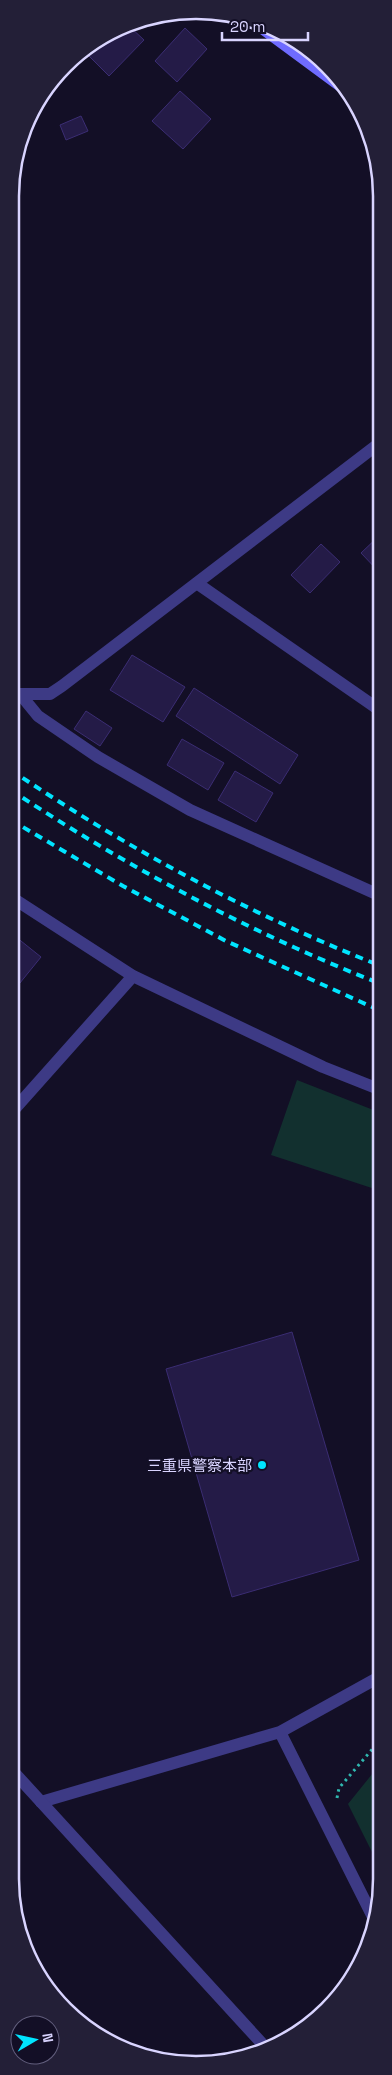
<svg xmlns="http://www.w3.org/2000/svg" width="392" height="2075" font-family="'Space Grotesk','Noto Sans JP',sans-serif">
  <rect width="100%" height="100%" fill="#130f26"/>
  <path fill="#12302f" d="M297,1080L381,1113V1191L271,1155Z
    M381,1763L380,1868L348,1804Z"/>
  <path fill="#241b47" stroke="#3b2d73" d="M129,26L144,40L109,76L82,49Z
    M185,28L207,49L177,82L155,61Z
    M180,91L211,119L183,149L152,121Z
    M81,116L88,131L66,140L60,125Z
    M381,534V574L361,553Z
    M321,544L340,562L310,593L291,575Z
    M132,655L185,687L163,722L110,690Z
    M194,688L298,755L280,784L176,716Z
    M86,711L112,728L100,746L74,729Z
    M182,739L224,763L208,790L167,765Z
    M235,771L273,793L256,822L218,800Z
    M11,933L41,957L11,994Z
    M292,1332L359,1560L232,1597L166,1369Z"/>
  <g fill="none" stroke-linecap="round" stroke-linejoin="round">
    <path stroke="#2fb8b0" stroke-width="3" stroke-dasharray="2.5 4" stroke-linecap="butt" d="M337,1798L339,1788L381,1739"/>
    <path stroke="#3d3a85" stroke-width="12" d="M198,584L381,711
      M20,694H50L62,686L377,445L381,444
      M20,694L38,716L98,757L190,810L381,896
      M11,897L133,976L323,1067L381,1090
      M11,1113L133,976
      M280,1732L375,1921
      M41,1802L280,1732L381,1676"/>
    <path stroke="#3d3a85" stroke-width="12" d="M10,1768L267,2049"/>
    <path stroke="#6f6bff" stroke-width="12" d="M254,22L346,90"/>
    <path stroke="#00e5ff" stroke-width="4" stroke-dasharray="8 6" stroke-linecap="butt" d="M11,770C126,848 251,915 381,966
      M11,790C127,867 251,933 381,984
      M11,820L123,886L226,941L381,1011"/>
  </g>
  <circle fill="#00e5ff" stroke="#130f26" stroke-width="2" cx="262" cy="1465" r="5"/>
  <g text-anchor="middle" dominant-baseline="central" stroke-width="4.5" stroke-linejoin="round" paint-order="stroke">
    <g font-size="15" fill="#d9d4ff" stroke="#130f26" text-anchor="end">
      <text x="252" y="1465">三重県警察本部</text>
    </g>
  </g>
  <path d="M0 0H392V2075H0ZM196 19H196A177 177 0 0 1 373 196V1879A177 177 0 0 1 196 2056H196A177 177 0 0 1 19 1879V196A177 177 0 0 1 196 19Z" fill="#231f37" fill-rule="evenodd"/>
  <path fill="none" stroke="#d9d4ff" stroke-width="2.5" d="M196 19H196A177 177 0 0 1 373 196V1879A177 177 0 0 1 196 2056H196A177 177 0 0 1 19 1879V196A177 177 0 0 1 196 19Z"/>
  <g transform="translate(35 2040) rotate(81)"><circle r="24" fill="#130f26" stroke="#625e7d"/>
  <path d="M0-4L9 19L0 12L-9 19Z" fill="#00e5ff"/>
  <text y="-8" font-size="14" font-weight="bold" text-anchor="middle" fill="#d9d4ff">N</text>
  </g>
  <path d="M222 32v8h86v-8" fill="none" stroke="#d9d4ff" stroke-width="2.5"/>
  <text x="230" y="32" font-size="15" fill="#d9d4ff" stroke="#130f26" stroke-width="4" paint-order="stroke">20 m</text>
</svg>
